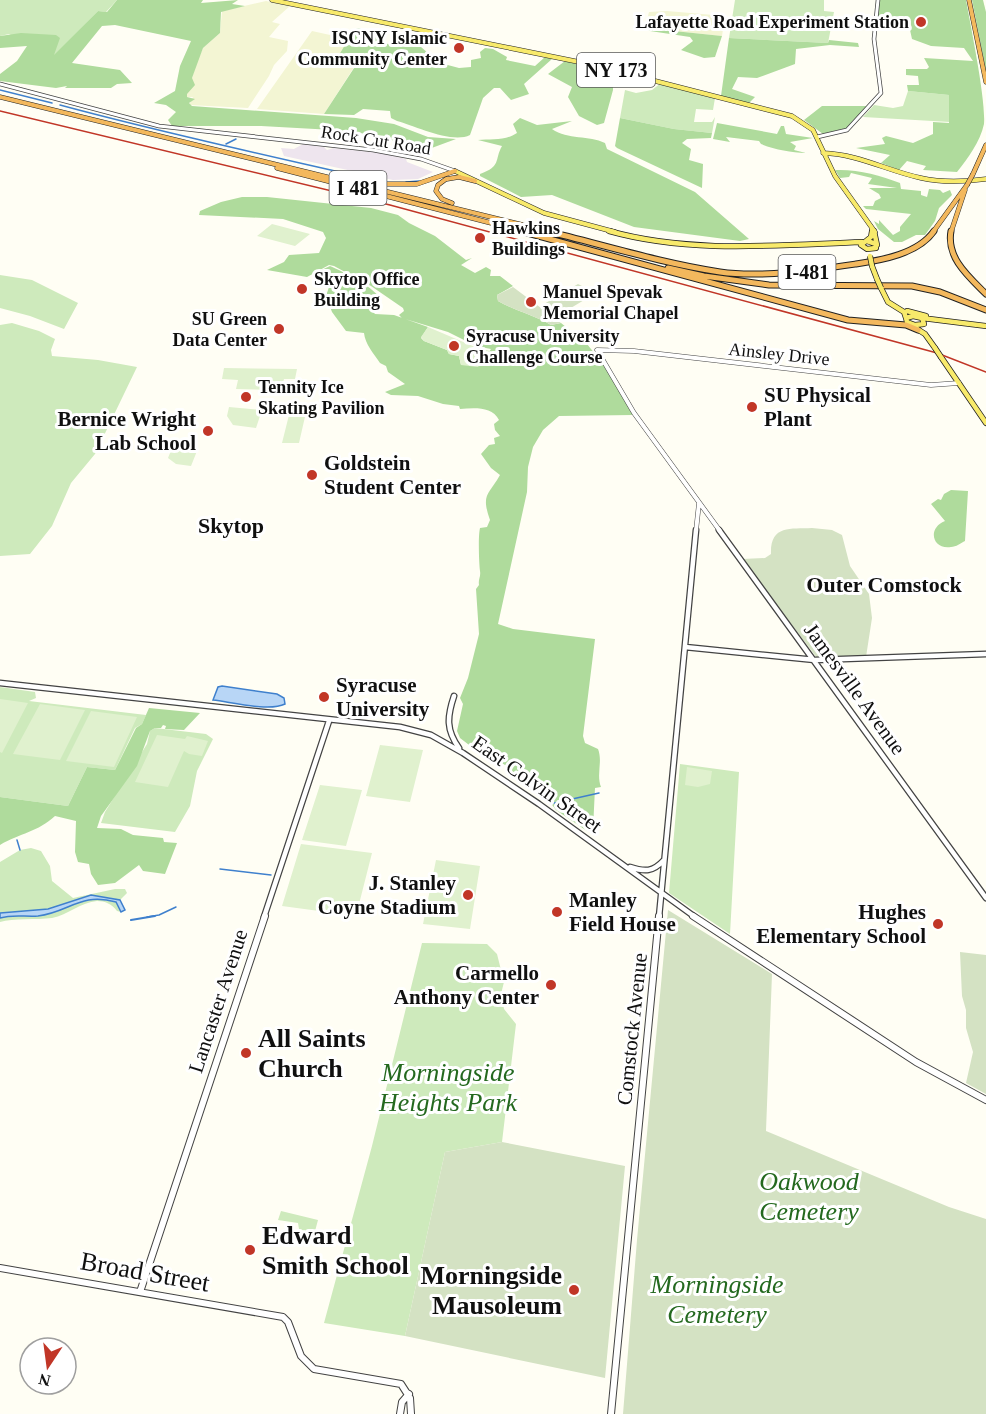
<svg xmlns="http://www.w3.org/2000/svg" width="986" height="1414" font-family="Georgia,serif">
  <rect width="100%" height="100%" fill="#fffef4"/>
  <path fill="#eee5ee" d="M303,144L324,147L327,150L334,148L381,153L406,159L407,162L433,172L418,179L393,180L284,156L281,148L294,149Z"/>
  <path fill="#f3f5d3" d="M266,1L290,6L272,22L280,24L269,37L288,41L287,51L274,65L269,76L248,108L189,105L193,97H187V93L197,62L203,48L220,33L222,11Z
    M667,11L725,16L722,36L645,28L649,12Z
    M312,31L348,39L341,56L358,61L324,114L257,109Z"/>
  <path fill="#ceeabc" d="M0,0H117L106,12L98,11L53,57L9,34L0,36Z
    M735,0H824V11L834,12L828,43L729,38Z
    M661,83L715,98L713,110L696,109L694,122H712L715,117L712,133L674,129L620,118L625,90L636,93L652,90Z
    M908,91L949,95L950,122L863,117L874,105L893,108L903,106Z
    M0,275L32,280L78,303L64,329L30,316L0,308Z
    M12,323L39,331L55,339L51,350L52,356L98,360L137,367L95,454L71,483L52,526L30,554L0,556V325Z
    M0,687L35,692L36,698L29,701L146,715L142,724L135,728L115,770L87,767L68,806L0,797Z
    M155,728L206,734L213,739L197,771L190,806L175,832L101,823L105,812L147,744L150,731Z
    M680,764L739,772L730,934L669,893Z
    M31,848L41,851L50,866L52,881L73,898L115,889H125L127,893L120,900C87,891 77,903 47,909C31,913 16,910 0,913V862L20,850Z
    M92,898L116,902L121,912L117,911C112,904 105,901 97,901C81,902 68,915 52,918C37,920 13,918 0,922V918L9,915L38,916Z
    M422,943L487,944L497,954L504,982L501,994L504,1009L516,1024L502,1142L445,1152L405,1336L324,1323L372,1146Z
    M281,1211L318,1220L314,1235L317,1236L315,1241L302,1238L304,1231L299,1229L298,1223L278,1220Z"/>
  <path fill="#afdb9c" d="M117,0H203L201,3L238,0L232,4L245,6L221,12L220,33L203,48L192,78L195,85L187,94V97L195,99L189,103L192,106L356,118L394,124L428,137L456,139L429,149L423,156L407,152L392,140L351,131L261,126H172L168,120L176,112L166,105L154,103L175,91L180,66L191,41L115,25L102,26L72,63L120,70L132,83L117,84L111,88H65L67,86L56,88L0,81V74L17,61L27,46L0,48V36L21,33L56,35L60,38L54,55L98,11L107,12Z
    M879,0H966C971,28 986,100 984,124C980,142 968,158 957,172L923,170L926,166L907,161L899,170L881,163L890,155L856,148L885,144L882,138L886,136L913,143L933,134V122L949,123V95L908,91L907,85H919L918,76L906,75V69H927L929,67L924,58L973,61L964,48L931,46L912,39L910,30L877,28Z
    M972,0H983L986,12V71Z
    M357,28L371,30L379,40L390,45L421,47L428,53L443,56L446,58L444,64L459,68L471,67V60L481,58L480,52L485,48L493,49L507,57L506,60L535,66L545,57L552,59L524,84L529,94L511,100L500,88H494L483,98L470,135C452,144 415,126 397,121L391,118L390,111L363,109L354,115L324,114L358,62L339,55L348,40L338,36Z
    M645,28L722,36L715,57L704,58L681,50L693,41L690,37L650,31Z
    M729,38L828,43L829,40L858,43L859,47L830,45L796,49L795,64L757,78L738,77L732,89L755,97L748,104L721,96Z
    M565,61L613,73V90L604,123L597,125L579,116L568,97L572,87L548,74Z
    M822,106H869L847,128L823,134L804,120Z
    M520,118L537,125L572,121L552,129C568,140 589,135 605,143L607,149L695,192L749,239L740,241L634,227L552,195L521,197L480,176V174C502,166 494,160 502,146L478,140C491,139 505,141 517,133L513,124Z
    M620,118L674,129L712,133L711,138L687,139L682,143L691,149L689,160L703,164L702,188L617,148L615,146Z
    M717,123L777,134L781,126H784L786,134L813,138L790,142L796,146L794,150L806,153C791,152 775,150 761,144L759,141L726,137L730,142L713,139Z
    M835,170C857,169 880,175 900,183L901,189L921,191V195L927,197L929,189L940,190L943,193L950,190L952,195L939,208L935,221L925,235H916L902,242H894L878,229L874,221L879,224V220L893,235L900,231V227L911,214L866,209L863,206H873L875,201L881,198L879,194L869,188H897L868,184L872,178L851,173L849,177L840,178Z
    M242,197H267L371,208L398,215L409,223L435,236L466,260L472,258L461,265L475,273L486,267L491,270L490,276H500L513,286L497,295L498,301C516,311 534,315 551,325L561,323L587,344L607,369L633,415L559,416L543,430L533,447L528,467L527,492L498,624L513,629L595,639L583,736L585,743L598,749C603,762 596,774 601,787L595,788L593,829L587,831L556,810L547,798L526,787L507,766L473,748L460,738L457,731L463,704L460,698L468,678L479,634L476,589L479,585C478,579 481,577 480,571C479,563 478,536 480,528L487,527L490,520C481,494 488,496 500,475L491,468L481,454L489,445L495,444L494,438L500,436L495,430L494,424L499,420C492,406 474,408 460,409L459,406L443,404L418,396L391,395L385,392L405,384L388,372L386,366L380,363C374,354 365,344 364,333L346,331L332,312L326,296L333,275L317,272L330,266C344,272 376,288 382,301L365,299L367,305L375,314L394,315L428,327L421,338L424,341L447,350L449,354L459,356L461,365H480L491,349L476,346L448,332L402,318L399,315L404,311L403,308L371,286L334,266L329,265L307,277L267,270L284,262L289,255L319,253L326,238L323,232L283,219L199,215L200,211L221,202Z
    M951,490L968,491L965,541C961,543 956,547 951,547C932,550 927,528 945,521L931,504L938,499L941,500L944,494Z
    M149,708L200,713L184,730L165,729L166,726L163,725L161,728H155L150,731L137,766L101,816L97,828L121,829L133,835L163,838L164,842L177,843L165,874L143,871L139,865L115,883L98,885L91,874L89,864L78,862L75,852L76,821L55,816C38,832 20,833 0,845V797L68,806L87,767L115,770L136,728L142,724Z"/>
  <path fill="#d4e2c3" d="M578,284L596,293L559,315L544,304Z
    M513,287L561,323L551,325C534,315 516,311 498,301L497,295Z
    M812,528L832,530L842,535L850,566L869,594L872,618L866,657L817,658L742,559L765,558L771,554C770,525 790,529 812,528Z
    M668,910L772,974L766,1131L949,1207L986,1219V1414H623L637,1240Z
    M960,952L986,955V1094L966,1083L973,1052L966,1028V1010L962,996Z
    M502,1142L625,1166L605,1378L405,1336L445,1152Z"/>
  <path fill="#e0f1ce" d="M272,224L310,234L295,246L257,236Z
    M428,327L475,347L490,351L478,367L461,365L459,356L449,354L447,350L424,341L421,337Z
    M224,368L297,369L295,379H284L281,390L236,389L238,380L222,379Z
    M229,407L262,410L256,428L233,425L227,416Z
    M291,407L307,408L299,443H282Z
    M172,448L197,451L191,466L176,464L168,458Z
    M0,699L28,703L2,753L0,752Z
    M40,704L85,710L60,760L13,754Z
    M91,711L137,717L114,767L66,761Z
    M157,735L185,739L187,736L208,741L202,756L189,754L184,751L168,787L135,782Z
    M380,745L423,750L410,802L366,796Z
    M687,767L712,771L710,784L698,787L685,785Z
    M320,785L362,790L346,846L302,840Z
    M301,844L372,853L356,916L282,906Z
    M436,860L480,866L470,929L423,924Z"/>
  <path fill="#b8d6f6" stroke="#3f80cd" stroke-width="1.5" d="M222,686L277,694L284,698L285,704C269,712 231,702 213,700L218,687Z
    M91,895L120,900L125,910L121,912L116,902C80,892 70,912 38,916C25,917 13,914 0,918V913L48,909Z"/>
  <g fill="none" stroke-linecap="round" stroke-linejoin="round">
    <path stroke="#3f80cd" stroke-width="1.5" d="M0,90L52,103
      M60,105C167,134 275,157 383,182
      M226,144L236,139
      M406,182L419,181
      M550,804L599,793
      M17,840L20,850
      M220,869L271,875
      M147,917L159,915L176,907"/>
    <path stroke="#3f80cd" stroke-width="2" d="M131,920L155,916"/>
    <g stroke="#434343" stroke-width="4.5">
      <path id="minor-far3" d="M0,84L159,126L373,150L421,159L455,171
        M817,137L847,130L881,93L874,39L878,0"/>
    </g>
    <g stroke="#434343" stroke-width="5">
      <path id="minor-far2" d="M696,531L699,503
        M720,531L634,413L597,350L634,351L931,385L959,383"/>
    </g>
    <g stroke="#434343" stroke-width="7">
      <path id="minor-far1" d="M719,530L986,898
        M685,647L815,660L986,654
        M0,683L400,727L431,735L463,753L539,804L695,917
        M454,696C447,717 446,730 459,748
        M630,867C645,872 653,872 664,860
        M264,917L329,721
        M659,917L696,530"/>
    </g>
    <g stroke="#434343" stroke-width="8">
      <path id="minor" d="M693,916L916,1062L986,1100
        M0,1268L283,1317L288,1322L301,1356L314,1369L401,1384L410,1398L411,1414
        M140,1292L265,916
        M400,1414L402,1402L409,1394
        M611,1414L659,916"/>
    </g>
    <g stroke="#212121" stroke-width="5">
      <path id="major-far1" d="M272,0L589,64L792,116L813,130L835,176L875,232
        M823,153C858,154 888,171 921,178C943,183 964,182 986,179
        M455,171L544,213L615,232
        M872,232V229"/>
    </g>
    <g stroke="#212121" stroke-width="6">
      <path id="major" d="M609,231C691,254 778,245 862,242
        M874,231L877,245
        M867,241L876,244V248L867,249L861,245L871,237L872,231
        M872,266L877,279
        M881,288L888,302L904,312L906,318
        M907,311L926,316
        M913,316L922,318L924,324L915,325L907,322L906,318Z
        M922,318L986,326
        M914,327L925,334L935,348
        M941,357L986,423"/>
    </g>
    <g stroke="#212121" stroke-width="5">
      <path id="highway-far1" d="M969,0L986,82
        M0,97L552,232
        M277,168L526,232
        M973,174L986,145
        M446,179L438,185L436,191L442,199L452,203
        M447,179L459,177L475,181
        M376,184H417L455,171
        M933,232L967,185
        M951,232L965,190"/>
    </g>
    <g stroke="#212121" stroke-width="7">
      <path id="highway" d="M520,231L848,320L906,325L918,330
        M546,231C604,245 661,263 720,272C761,278 815,270 856,264C882,260 918,254 934,231
        M951,231C946,258 969,277 986,294
        M668,268L704,276L769,285L912,286L940,292L986,310"/>
    </g>
    <use href="#minor-far3" stroke="#fff" stroke-width="3"/>
    <use href="#minor-far2" stroke="#fff" stroke-width="4"/>
    <use href="#minor-far1" stroke="#fff" stroke-width="4.5"/>
    <use href="#minor" stroke="#fff" stroke-width="6"/>
    <use href="#major-far1" stroke="#f8ea6b" stroke-width="4"/>
    <use href="#major" stroke="#f8ea6b" stroke-width="4.5"/>
    <use href="#highway-far1" stroke="#f3b85d" stroke-width="4"/>
    <use href="#highway" stroke="#f3b85d" stroke-width="5"/>
    <path stroke="#c13627" stroke-width="1.5" d="M0,111L390,205L937,353L986,372"/>
    <g stroke="#212121" stroke-width="6" stroke-linecap="butt">
      <path id="major-bridge" d="M870,256L872,266
        M877,279L881,288
        M935,348L941,357"/>
    </g>
    <g stroke="#212121" stroke-width="5" stroke-linecap="butt">
      <path id="highway-bridge" d="M967,185L973,174"/>
    </g>
    <use href="#major-bridge" stroke="#f8ea6b" stroke-width="4.5"/>
    <use href="#highway-bridge" stroke="#f3b85d" stroke-width="4"/>
  </g>
  <g fill="#c13627" stroke="#fff" stroke-width="2">
    <circle cx="921" cy="22" r="6"/>
    <circle cx="459" cy="48" r="6"/>
    <circle cx="480" cy="238" r="6"/>
    <circle cx="302" cy="289" r="6"/>
    <circle cx="531" cy="302" r="6"/>
    <circle cx="279" cy="329" r="6"/>
    <circle cx="454" cy="346" r="6"/>
    <circle cx="246" cy="397" r="6"/>
    <circle cx="752" cy="407" r="6"/>
    <circle cx="208" cy="431" r="6"/>
    <circle cx="312" cy="475" r="6"/>
    <circle cx="324" cy="697" r="6"/>
    <circle cx="468" cy="895" r="6"/>
    <circle cx="557" cy="912" r="6"/>
    <circle cx="938" cy="924" r="6"/>
    <circle cx="551" cy="985" r="6"/>
    <circle cx="246" cy="1053" r="6"/>
    <circle cx="250" cy="1250" r="6"/>
    <circle cx="574" cy="1290" r="6"/>
  </g>
  <g text-anchor="middle" dominant-baseline="central" stroke-width="6" stroke-linejoin="round" paint-order="stroke">
    <g font-size="18" font-weight="bold" fill="#101010" stroke="#fff" text-anchor="start">
      <text x="909" y="22" text-anchor="end">Lafayette Road Experiment Station</text>
      <text x="447" y="38" text-anchor="end">ISCNY Islamic<tspan x="447" dy="21">Community Center</tspan></text>
      <text x="492" y="228">Hawkins<tspan x="492" dy="21">Buildings</tspan></text>
      <text x="314" y="279">Skytop Office<tspan x="314" dy="21">Building</tspan></text>
      <text x="543" y="292">Manuel Spevak<tspan x="543" dy="21">Memorial Chapel</tspan></text>
      <text x="267" y="319" text-anchor="end">SU Green<tspan x="267" dy="21">Data Center</tspan></text>
      <text x="466" y="336">Syracuse University<tspan x="466" dy="21">Challenge Course</tspan></text>
      <text x="258" y="387">Tennity Ice<tspan x="258" dy="21">Skating Pavilion</tspan></text>
    </g>
    <g font-size="18" fill="#101010" stroke="#fff">
      <text transform="translate(376 140) rotate(9)">Rock Cut Road</text>
      <text transform="translate(779 354) rotate(6)">Ainsley Drive</text>
    </g>
    <g fill="#fff" stroke="#585858" stroke-width="1.5">
      <rect x="577" y="53" width="78" height="34" rx="4.5"/>
      <rect x="329.5" y="171" width="57" height="34" rx="4.5"/>
      <rect x="778.5" y="255" width="57" height="34" rx="4.5"/>
    </g>
    <g font-size="20" font-weight="bold" fill="#101010">
      <text x="616" y="70">NY 173</text>
      <text x="358" y="188">I 481</text>
      <text x="807" y="272">I-481</text>
    </g>
    <g font-size="21" font-weight="bold" fill="#101010" stroke="#fff" text-anchor="start">
      <text x="764" y="395">SU Physical<tspan x="764" dy="24">Plant</tspan></text>
      <text x="196" y="419" text-anchor="end">Bernice Wright<tspan x="196" dy="24">Lab School</tspan></text>
      <text x="324" y="463">Goldstein<tspan x="324" dy="24">Student Center</tspan></text>
      <text x="336" y="685">Syracuse<tspan x="336" dy="24">University</tspan></text>
      <text x="456" y="883" text-anchor="end">J. Stanley<tspan x="456" dy="24">Coyne Stadium</tspan></text>
      <text x="569" y="900">Manley<tspan x="569" dy="24">Field House</tspan></text>
      <text x="926" y="912" text-anchor="end">Hughes<tspan x="926" dy="24">Elementary School</tspan></text>
      <text x="539" y="973" text-anchor="end">Carmello<tspan x="539" dy="24">Anthony Center</tspan></text>
    </g>
    <g font-size="21" fill="#101010" stroke="#fff">
      <text transform="translate(855 689) rotate(54)">Jamesville Avenue</text>
      <text transform="translate(537 784) rotate(35)">East Colvin Street</text>
      <text transform="translate(218 1001) rotate(-72)">Lancaster Avenue</text>
      <text transform="translate(632 1029) rotate(-84)">Comstock Avenue</text>
    </g>
    <g font-size="22" font-weight="bold" fill="#101010" stroke="#fff">
      <text x="231" y="525">Skytop</text>
      <text x="884" y="584">Outer Comstock</text>
    </g>
    <g font-size="26" font-weight="bold" fill="#101010" stroke="#fff" text-anchor="start">
      <text x="258" y="1038">All Saints<tspan x="258" dy="30">Church</tspan></text>
      <text x="262" y="1235">Edward<tspan x="262" dy="30">Smith School</tspan></text>
      <text x="562" y="1275" text-anchor="end">Morningside<tspan x="562" dy="30">Mausoleum</tspan></text>
    </g>
    <g font-size="26" font-style="italic" fill="#24691f" stroke="#fff">
      <text x="448" y="1072">Morningside<tspan x="448" dy="30">Heights Park</tspan></text>
      <text x="809" y="1181">Oakwood<tspan x="809" dy="30">Cemetery</tspan></text>
      <text x="717" y="1284">Morningside<tspan x="717" dy="30">Cemetery</tspan></text>
    </g>
    <g font-size="26" fill="#101010" stroke="#fff">
      <text transform="translate(145 1272) rotate(10)">Broad Street</text>
    </g>
  </g>
  <g transform="translate(48 1366) rotate(193)"><circle r="28" fill="#ffffff" stroke="#9f9f9f" stroke-width="1.5"/>
  <path d="M0-4.5L10 22L0 15L-10 22Z" fill="#c13627"/>
  <text y="-9" font-size="16" font-weight="bold" text-anchor="middle" fill="#101010">N</text>
  </g>
</svg>
